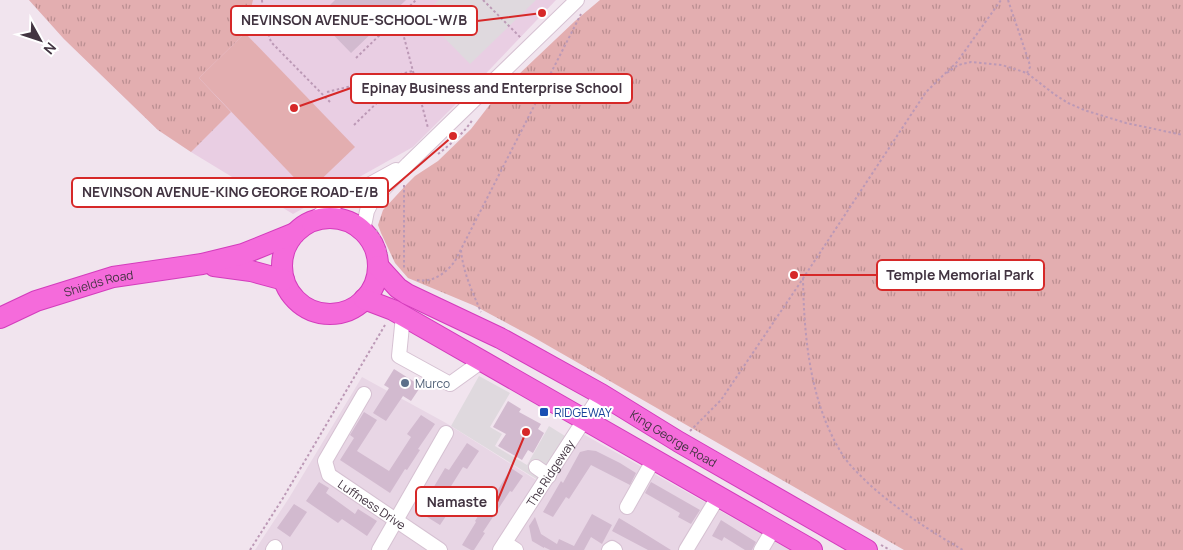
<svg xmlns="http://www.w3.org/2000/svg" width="1183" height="550" font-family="Manrope,sans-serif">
  <defs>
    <pattern id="park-tufts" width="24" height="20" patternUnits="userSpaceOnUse" patternTransform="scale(1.25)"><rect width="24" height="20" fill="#e3aeb0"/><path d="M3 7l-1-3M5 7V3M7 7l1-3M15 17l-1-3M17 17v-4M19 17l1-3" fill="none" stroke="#ba8e91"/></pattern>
  </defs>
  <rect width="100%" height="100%" fill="#f1e4ee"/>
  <path fill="#e8d6e5" d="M362,377L446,423L549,488L583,434L790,550H255L289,498Z"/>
  <path fill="#e9cee3" d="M29,0H556L473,87L413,147L293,214L191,152L158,130L64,39Z"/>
  <path fill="#e3aeb0" d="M245,33L355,147L308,192L199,78Z"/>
  <path fill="url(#park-tufts)" d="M29,0H253L245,33L199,78L231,112L191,152L158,130L64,39Z
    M600,0H1183V550H904L533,337L475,306L408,278L395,263L381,233L378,225L383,210L407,184L415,176L438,161L471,129L498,94L575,21Z"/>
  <path fill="#dfd9de" d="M439,0H536L470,64L423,16Z
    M479,376L510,393L490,427L502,434L495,446L527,465L549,426L565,436L538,480L451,426Z"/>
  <path fill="#d2bacf" d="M335,0H406L351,53L317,18Z
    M394,369L421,386L411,401L403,396L386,421L373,413L389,388L384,385Z
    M508,401L521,409L519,412L541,424L538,429L544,433L533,453L528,450L522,460L498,446L506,434L493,427Z
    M364,412L377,420L357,451L389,471L411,437L407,434L421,415L435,424L418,449L420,450L407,470L405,469L390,493L340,460L354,438L350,435Z
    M467,443L479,451L467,469L463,467L438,507L448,513L440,525L419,512L445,468L449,470Z
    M588,450L596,451L620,463L636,473L630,485L591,465L569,499L566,497L553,517L543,512L561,481L563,483L580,452Z
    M511,468L523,476L512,492L510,491L483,532L485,533L474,550H471L462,545L476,522L475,521L494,491L496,493Z
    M319,482L329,488L326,493L355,514L358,509L377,521L367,536L342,519L338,523L306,501Z
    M651,482L700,510L691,524L678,517L680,513L645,493Z
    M294,504L307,512L290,537L277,528Z
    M592,514L612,525L602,544L591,537L584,550H550L544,547V548L532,541L529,526L535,517L541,534L557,544L559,539L574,546Z
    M619,518L634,527L671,550H648L612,531Z
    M721,520L756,542L752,550H745L724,537L722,541L712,536Z"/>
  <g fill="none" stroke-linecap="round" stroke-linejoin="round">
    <g stroke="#d6c1d2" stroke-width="16">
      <g id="minor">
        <path d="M309,223L332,205L396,170"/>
        <path d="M363,231L367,211L372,201L408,164L577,0"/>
        <path d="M403,316L399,356L450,384L482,361"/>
        <path id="s1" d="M364,394L325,461L329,475L440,550"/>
        <path d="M536,467L549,476"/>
        <path d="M627,507L654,459"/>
        <path d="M505,543L516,550"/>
        <path d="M273,550L275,547"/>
        <path d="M379,550L446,433"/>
        <path id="s2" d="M500,550L601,394"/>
        <path d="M609,550L612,548L615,550"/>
        <path d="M686,550L718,497"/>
        <path d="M761,550L774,528"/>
      </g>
    </g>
    <g stroke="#d33cbc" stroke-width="22">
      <g id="highway">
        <circle cx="330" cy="266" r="48"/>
        <path d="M214,266L251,271L284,280"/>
        <path id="s3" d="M378,266L398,288L407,294L500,338L601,394L679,442L867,550"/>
        <path d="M364,299L393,310L812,550"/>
        <path id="s4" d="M0,318L36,301L113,277L202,264L243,254L295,233"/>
      </g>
    </g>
    <path stroke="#bc99b6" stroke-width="2" stroke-dasharray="2.5 2.5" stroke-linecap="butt" d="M262,0L263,17L271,42L330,102
      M483,0L521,38
      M1008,0L1029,62L1030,67L1027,73
      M397,19L400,22L428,128
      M356,58L416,0
      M947,73L958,65L971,62L1002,65L1027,73L1054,94L1068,103L1084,110L1126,123L1183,135
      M327,92L413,71
      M354,125L386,94L380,79
      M438,154C451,144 464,133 473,119
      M404,185V270
      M376,230L387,253
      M461,250C463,272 472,291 481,312
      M803,278C804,338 810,405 844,457C851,467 861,476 870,485C898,510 930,531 963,550
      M417,280C433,283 446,273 455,261L581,14
      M690,431L721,400L798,286L926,92L957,62L1001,0
      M881,545L890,550
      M250,550L283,498L385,325"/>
    <use href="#minor" stroke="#fff" stroke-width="14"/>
    <use href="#highway" stroke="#f56bdb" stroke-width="20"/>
  </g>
  <circle fill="#5c6f8a" stroke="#fff" stroke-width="2" cx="405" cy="383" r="5"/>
  <rect fill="#1a4fb4" stroke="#fff" stroke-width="2" x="539" y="407" width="10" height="10" rx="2.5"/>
  <g text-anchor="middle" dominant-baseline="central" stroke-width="4" stroke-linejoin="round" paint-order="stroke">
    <g font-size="12" fill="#423441" stroke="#fff">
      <text stroke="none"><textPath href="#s4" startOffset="105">Shields Road</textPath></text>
      <text stroke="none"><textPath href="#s3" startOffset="344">King George Road</textPath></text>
      <text stroke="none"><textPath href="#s2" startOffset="92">The Ridgeway</textPath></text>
      <text stroke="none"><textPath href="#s1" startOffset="144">Luffness Drive</textPath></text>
    </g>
    <g font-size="12" fill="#4e5e75" stroke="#fff" text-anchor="start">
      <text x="415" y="383">Murco</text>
    </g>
    <g font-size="12" fill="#164399" stroke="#fff" text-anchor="start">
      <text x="554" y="412">RIDGEWAY</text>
    </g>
  </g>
  <path fill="none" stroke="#d62828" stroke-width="2" d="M542 13L477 21M294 108L351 88M453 136L388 192M794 275L877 275M526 432L497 502"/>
  <g fill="#d62828" stroke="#fff" stroke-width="2">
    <circle cx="542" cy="13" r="5"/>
    <circle cx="294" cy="108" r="5"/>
    <circle cx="453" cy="136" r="5"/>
    <circle cx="794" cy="275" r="5"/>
    <circle cx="526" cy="432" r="5"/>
  </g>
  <g fill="#fff" stroke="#d62828" stroke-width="2">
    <rect x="231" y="6" width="246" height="29" rx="5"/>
    <rect x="351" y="74" width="281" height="29" rx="5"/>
    <rect x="72" y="178" width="316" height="29" rx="5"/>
    <rect x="877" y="260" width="167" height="30" rx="5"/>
    <rect x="416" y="487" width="81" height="29" rx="5"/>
  </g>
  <g font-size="14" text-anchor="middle" font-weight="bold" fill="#423441">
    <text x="354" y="25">NEVINSON AVENUE-SCHOOL-W/B</text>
    <text x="492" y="93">Epinay Business and Enterprise School</text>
    <text x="230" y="197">NEVINSON AVENUE-KING GEORGE ROAD-E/B</text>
    <text x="960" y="280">Temple Memorial Park</text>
    <text x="457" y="507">Namaste</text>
  </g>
  <g transform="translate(40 40) rotate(130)" stroke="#ffffff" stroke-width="4" paint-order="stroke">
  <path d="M0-4L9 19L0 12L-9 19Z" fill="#423441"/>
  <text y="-8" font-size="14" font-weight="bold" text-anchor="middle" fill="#423441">N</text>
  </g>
</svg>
